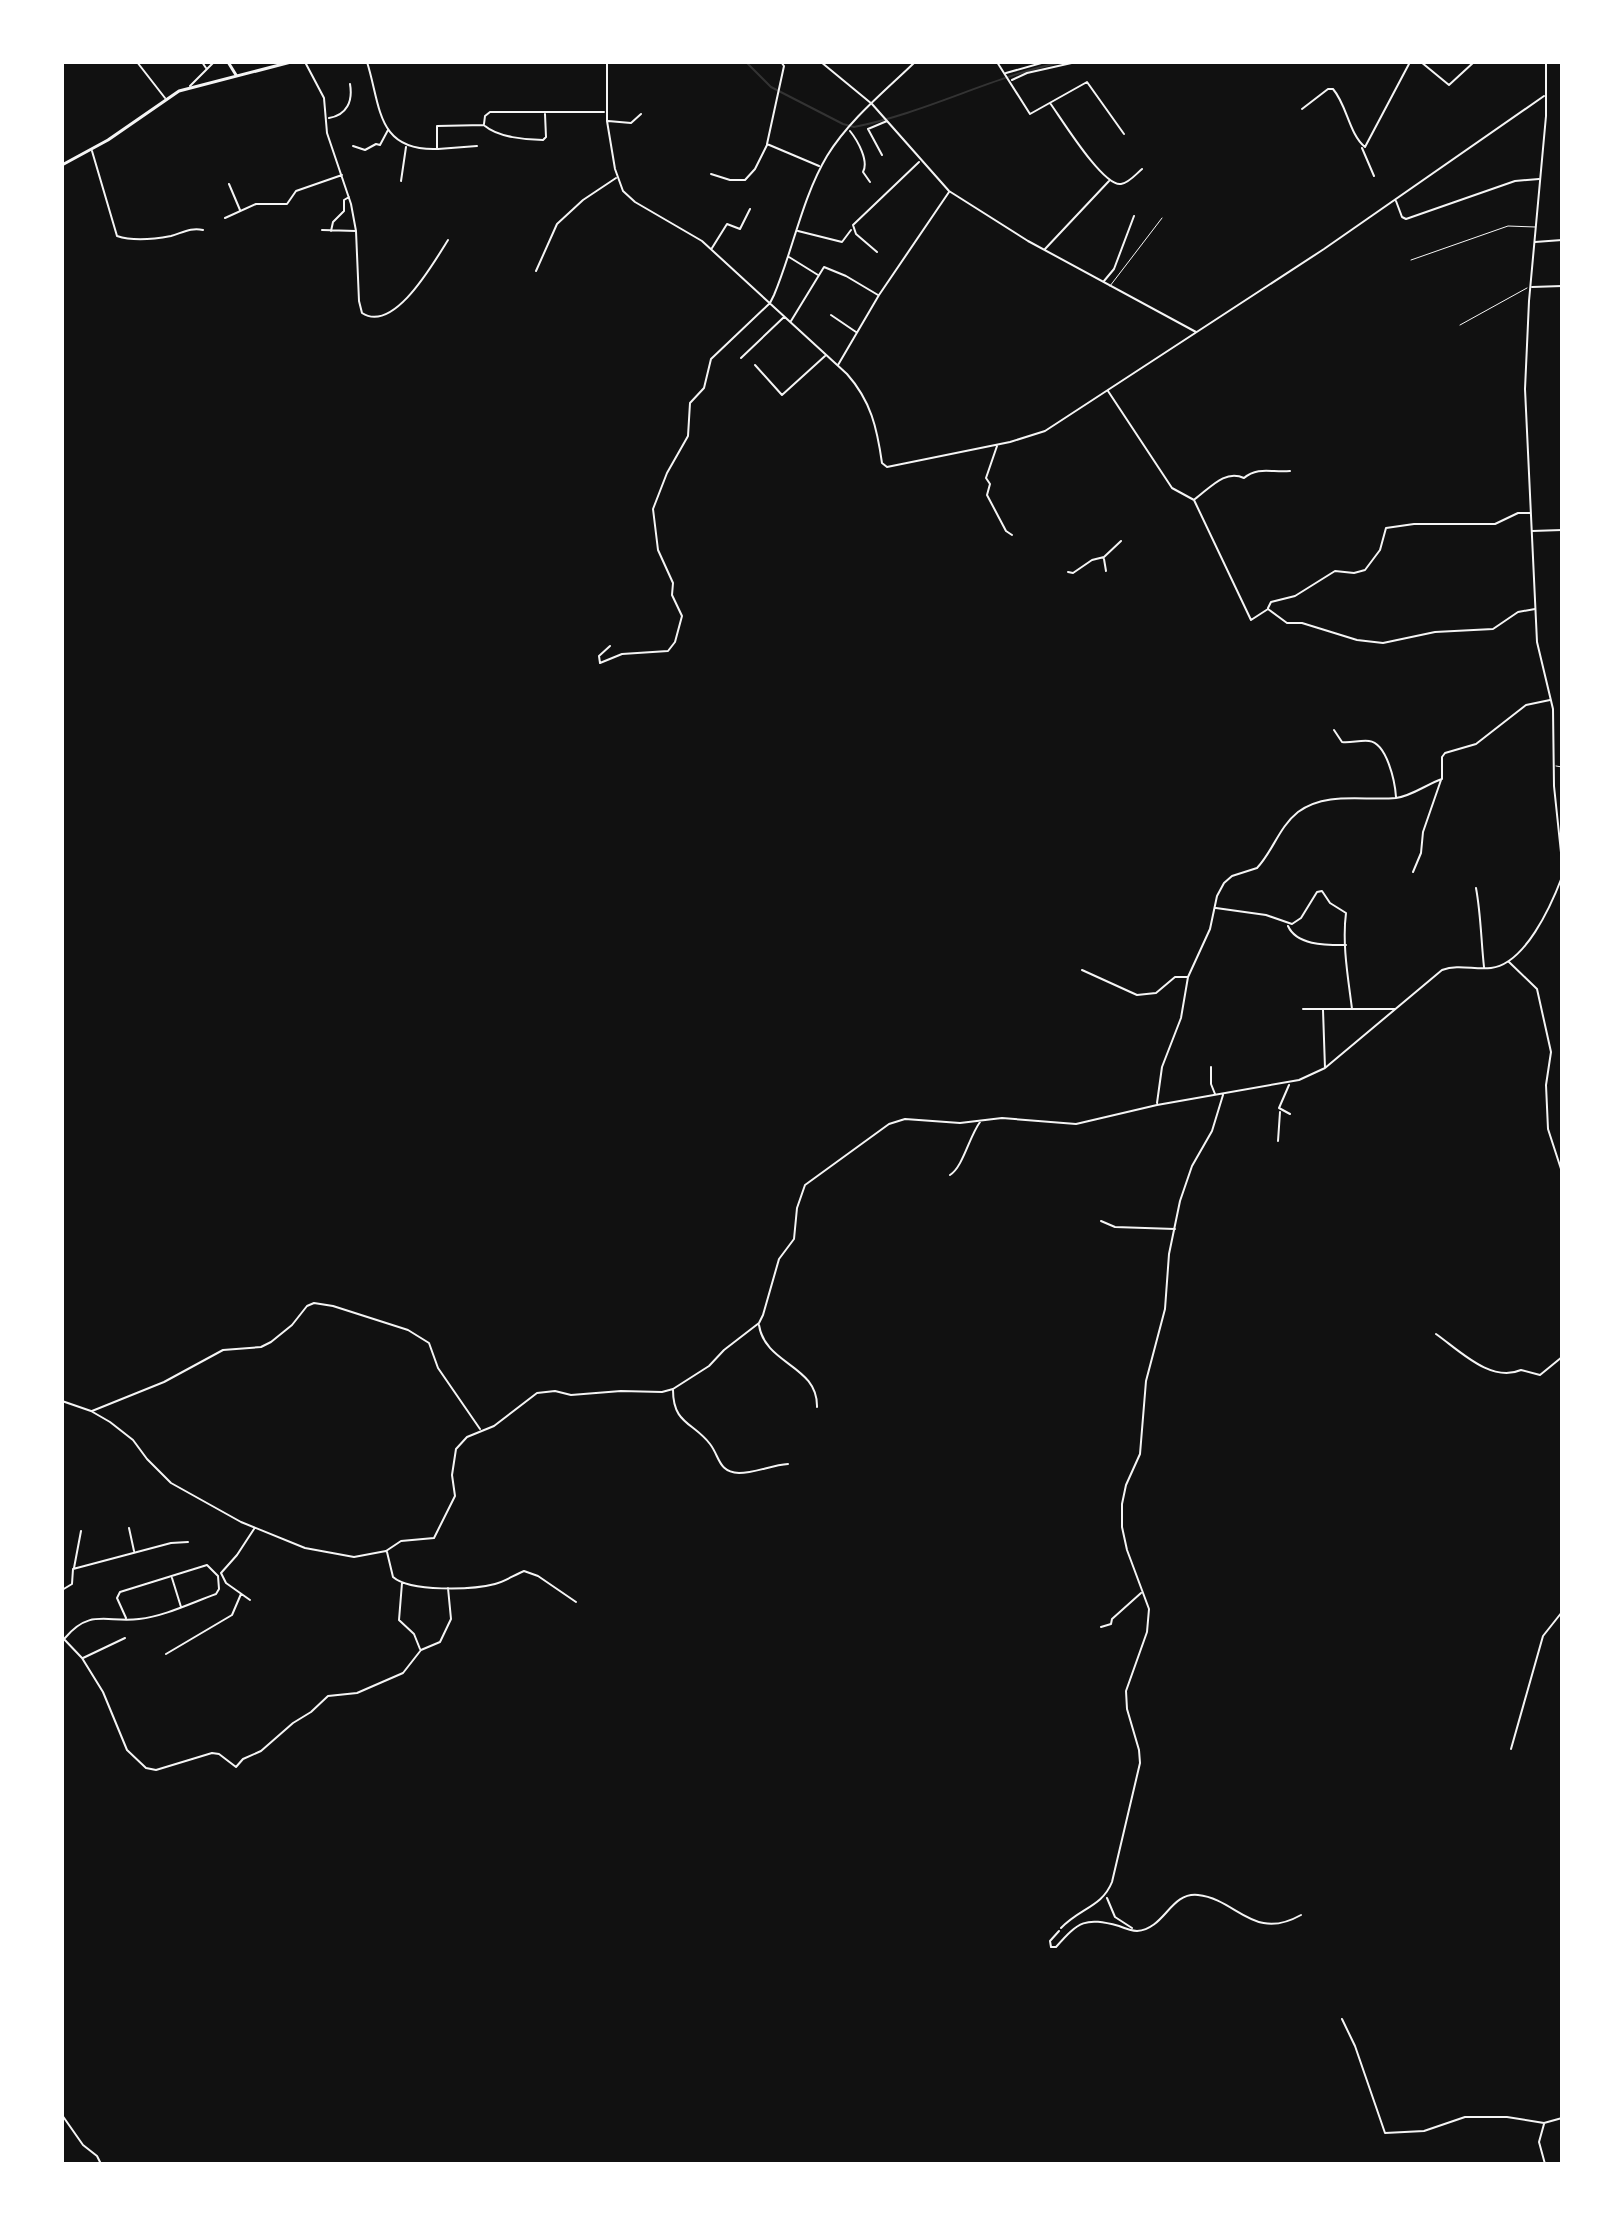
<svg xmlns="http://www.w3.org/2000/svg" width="1624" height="2226" font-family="'Roboto Condensed',sans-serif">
  <rect width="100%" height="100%" fill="#111"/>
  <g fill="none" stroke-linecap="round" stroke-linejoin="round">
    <path stroke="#333" stroke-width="2" d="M746,62L771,87L843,124L854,127C925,113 991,77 1062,62"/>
    <path stroke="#f5f5f5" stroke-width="1" d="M1411,260L1508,226L1535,227
      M1110,286L1162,218
      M1460,325L1527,288
      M1556,766L1562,767"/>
    <path stroke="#f5f5f5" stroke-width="2" d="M137,62L165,98
      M202,62L206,68
      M305,62L324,98L327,133L351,204L356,231L359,301L362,313C394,334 434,262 448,240
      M367,62C381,106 376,151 437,149V126L484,125
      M607,62V121L615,169L623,191L635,202L702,241L847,374C871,401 877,428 882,463L887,467L1010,442L1045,431L1324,249L1544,96
      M781,62L784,66L767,144L819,166
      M821,62L872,104L949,191L1028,241L1196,332
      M997,62L1030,114L1087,82L1124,134
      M1421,62L1449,85L1474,62
      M1006,73L1045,62
      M1012,80L1027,73L1076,62
      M1050,103C1061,118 1103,187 1121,184C1129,183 1136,174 1142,169
      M1302,109L1328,89H1333C1347,105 1349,134 1365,147L1410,62
      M329,118C347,115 353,101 350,84
      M608,121L631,123L641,114
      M484,124L485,116L490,112H604
      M485,126C498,137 526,140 543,140L546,137L545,114
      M850,131C858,141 869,161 863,172L870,182
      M353,146L365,150L376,144L380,145L388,130
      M1362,148L1374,176
      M438,149L477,146
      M92,151L117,236C132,241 155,239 171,236C182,233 191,227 203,230
      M882,155L868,129L887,121
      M711,174L730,180H745L755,169L767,145
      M401,181L406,147
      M229,184L240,210
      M1396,201L1402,217L1406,219L1515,181L1539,179
      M225,218L256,204H287L296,191L342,175
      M322,230L356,231
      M331,231L333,222L344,211V200L349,197
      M798,231L842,242L851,230
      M1535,242L1562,240
      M712,248L727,224L740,229L750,209
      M1045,249L1109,181
      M877,252L856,234L853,225L919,162
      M789,257L818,275
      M536,271L557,224L583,200L616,178
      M1104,281L1114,269L1134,216
      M1532,287L1562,286
      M831,315L856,332
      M791,321L824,267L846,276L878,295
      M741,358L784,317
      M755,365L782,395L825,356
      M838,365L879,295L949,192
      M1108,391L1172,488L1194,500L1251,620L1268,609L1287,623H1302L1357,640L1383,643L1435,632L1493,629L1518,612L1535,609
      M997,446L986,478L990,484L987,495L1006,531L1012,535
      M1195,499C1210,488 1225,469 1244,478C1258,466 1273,473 1290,471
      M1532,531L1562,530
      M1104,559L1106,571
      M1068,572L1073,573L1092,560L1104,557L1121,541
      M1268,608L1271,602L1295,596L1335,571L1354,573L1365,570L1380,550L1386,528L1414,524H1495L1518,513H1530
      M610,646L599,656L600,663L622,654L668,651L675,642L682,616L672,595L673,583L658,550L653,509L667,473L688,436L690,403L704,388L711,359L770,303L774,295C793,250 802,198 827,156C849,120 885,91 915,62
      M1334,730L1342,742C1351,743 1360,740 1369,741C1387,743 1395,782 1396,797
      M1413,872L1421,853L1423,832L1441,780
      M1476,888C1481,915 1481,940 1484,967
      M1216,908L1266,915L1292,924L1301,918L1317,892L1322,891L1330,903L1346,913C1342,944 1348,977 1352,1009
      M1288,926C1297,946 1327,945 1346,945
      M1509,962L1537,989L1551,1052L1546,1085L1548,1129L1562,1172
      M1082,970L1137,995L1156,993L1175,977H1187
      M1303,1009H1395
      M1323,1010L1325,1068
      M1211,1067V1084L1215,1094
      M1289,1085L1279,1108L1290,1114
      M1157,1103L1162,1067L1181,1018L1188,977L1210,929L1217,896L1224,883L1232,876L1257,868C1273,851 1279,827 1298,812C1326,791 1364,801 1396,798C1412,796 1427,784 1442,779V757L1445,753L1476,744L1526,705L1550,700
      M1278,1141L1280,1112
      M950,1175C963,1167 969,1137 980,1122
      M1101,1221L1115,1227L1175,1229
      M759,1325C765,1365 818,1365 817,1407
      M1436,1334C1460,1351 1491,1383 1521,1370L1540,1375L1562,1357
      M673,1390C673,1424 693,1422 710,1444C720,1457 718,1472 739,1473C755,1473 772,1465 788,1464
      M62,1401L91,1411L110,1422L133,1440L147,1459L171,1483L241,1522L305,1548L354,1557L386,1551L401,1541L434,1538L455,1496L452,1475L456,1449L467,1437L494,1426L537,1393L555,1391L571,1395L621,1391L662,1392L673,1389L709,1366L724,1350L759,1323L763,1315L779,1259L794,1239L797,1208L805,1185L889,1124L905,1119L960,1123L1002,1118L1076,1124L1157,1105L1299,1080L1325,1068L1442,970C1459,964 1474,970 1491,968C1525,964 1551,906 1562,877
      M92,1411L164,1382L223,1350L261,1347L271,1342L292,1325L307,1306L314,1303L333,1306L408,1330L429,1343L438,1368L480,1429
      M129,1528L134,1551
      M387,1552L393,1577C410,1592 472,1590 495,1584C506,1581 514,1575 524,1571L538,1576L576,1602
      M74,1568L81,1531
      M172,1578L181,1607
      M402,1583L399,1620L414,1634L420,1649
      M62,1590L72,1584L73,1569L171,1543L188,1542
      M250,1600L226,1583L221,1573L237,1555L254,1529
      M1101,1627L1111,1624L1112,1619L1141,1593
      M62,1637L82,1658L103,1692L127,1750L146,1768L156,1770L212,1753L219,1754L236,1767L243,1759L261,1751L293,1723L311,1712L328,1696L357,1693L403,1673L421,1650L440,1642L451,1619L448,1588
      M65,1638C90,1608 107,1623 139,1619C165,1616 191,1603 216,1594L219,1589L218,1576L207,1565L120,1592L117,1598L126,1618
      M166,1654L232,1615L241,1594
      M83,1658L125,1638
      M1511,1749L1543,1636L1562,1612
      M1107,1898L1115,1917L1132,1928
      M1061,1928C1080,1908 1102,1907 1112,1882L1140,1763L1139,1750L1127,1709L1126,1691L1147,1632L1149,1609L1127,1550L1122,1527V1504L1126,1485L1140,1454L1146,1381L1165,1309L1169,1254L1180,1201L1192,1166L1212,1131L1223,1095
      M1059,1931L1050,1941L1051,1947H1056C1079,1921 1085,1917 1119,1926C1124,1928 1132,1931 1137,1931C1165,1929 1170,1892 1198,1895C1237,1899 1253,1942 1301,1915
      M1342,2019L1355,2046L1385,2133L1424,2131L1465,2117H1507L1544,2123L1562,2118
      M62,2115L83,2145L97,2156L101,2164
      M1544,2124L1539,2142L1545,2164"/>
    <path stroke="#f5f5f5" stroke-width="2" d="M1546,62V116L1529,301L1525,389L1537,642L1553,709L1554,786L1562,862
      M190,86L214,62"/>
    <path stroke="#f5f5f5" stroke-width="3" d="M228,62L236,75
      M62,165L108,140L179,91L291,62"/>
  </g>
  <rect width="1624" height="2226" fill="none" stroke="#ffffff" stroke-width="128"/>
</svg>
